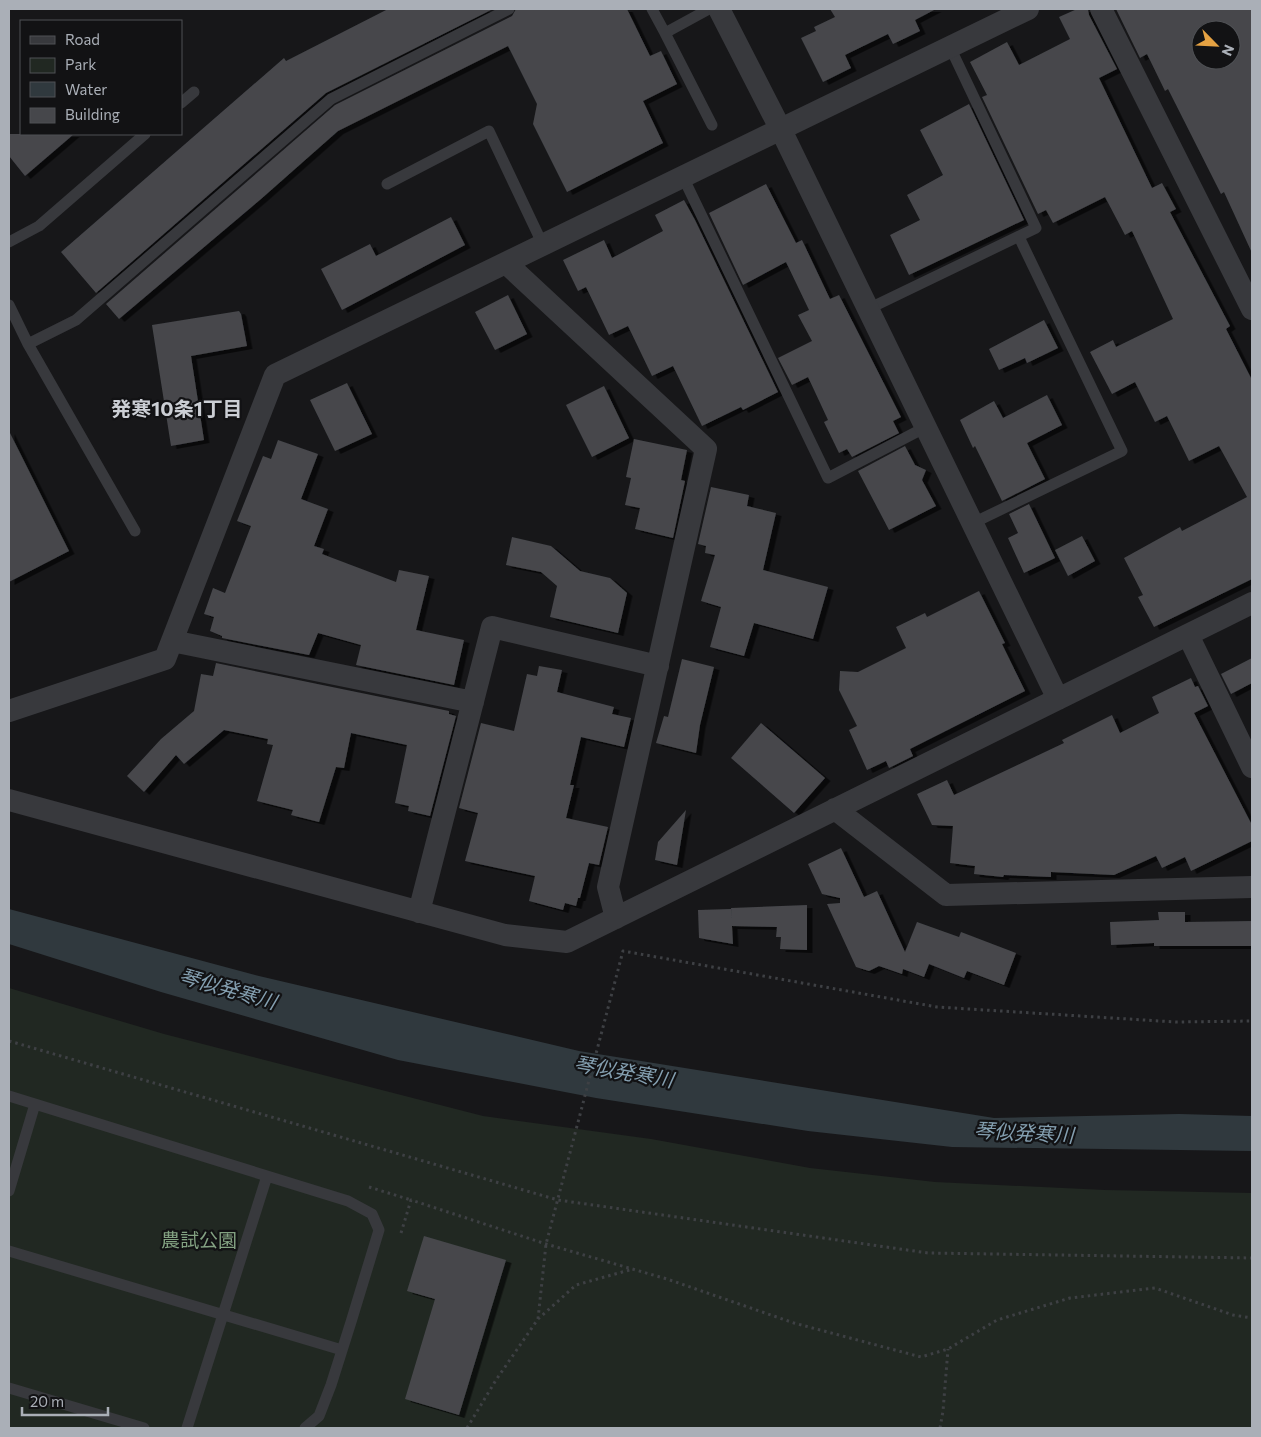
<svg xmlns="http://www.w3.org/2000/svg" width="1261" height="1437" font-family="Commissioner,'Noto Sans JP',sans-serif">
  <defs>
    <filter id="shadow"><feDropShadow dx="5.5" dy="3" stdDeviation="0" flood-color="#0009"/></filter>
  </defs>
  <rect width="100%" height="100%" fill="#171719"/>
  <path fill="#212822" d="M9,988L164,1034L483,1116L651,1139L810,1168L935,1182L1105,1190L1252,1193V1428H9Z"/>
  <path fill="#30393e" d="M9,909L259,976L579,1051L994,1118L1179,1114L1252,1116V1151L952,1147L808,1131L596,1098L398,1060L161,992L9,944Z"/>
  <path fill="#46474b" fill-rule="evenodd" filter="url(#shadow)" d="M388,9H493L326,93L96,293L61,252L284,58L286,61Z
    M516,9H627L650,56L661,51L677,84L643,101L663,143L567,192L533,124L537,104L508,46L338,131L261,199L119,319L106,304L335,105L512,16Z
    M830,9H936L915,20L920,31L893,44L888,34L845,55L851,68L823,82L801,38L816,31L814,27L835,17Z
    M1077,9H1088L1089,15L1117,69L1099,78L1152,188L1162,183L1176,209L1170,212L1230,326L1226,329L1252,380V579L1154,627L1138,597L1143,595L1124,558L1180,527L1182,531L1247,497L1219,446L1189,461L1167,416L1155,422L1135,382L1112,394L1090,352L1113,340L1116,347L1173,319L1132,231L1125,235L1105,197L1053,223L1046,210L1038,214L982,97L987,95L970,62L1007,42L1019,65L1070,39L1059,17Z
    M1116,9H1252V253L1224,192L1221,194L1168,89L1165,91L1147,54L1140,58ZM1201,30H1231V60H1201Z
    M969,104L1024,220L909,275L890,235L920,220L907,195L943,175L920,130Z
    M9,134H74L25,176L9,156Z
    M766,184L796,243L802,240L830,299L839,295L901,417L893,421L899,433L852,457L847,449L839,453L824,422L828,420L808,377L792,385L778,358L812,341L798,315L809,310L786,262L743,285L709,213Z
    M684,200L695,220L778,392L743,410L741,407L702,426L673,366L652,376L628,326L609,335L586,287L578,291L563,260L604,240L612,258L663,231L655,215Z
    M451,217L465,245L342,310L321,269L370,244L376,256Z
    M508,295L527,334L495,350L475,312Z
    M239,311L241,314L247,346L191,356L204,440L171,446L152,325Z
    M1044,320L1058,348L1027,363L1025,358L999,370L989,349Z
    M347,383L372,434L335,451L310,400Z
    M604,386L629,438L592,457L566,405Z
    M1047,395L1062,425L1027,443L1045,479L1002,501L975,446L973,448L960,420L994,401L1003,418Z
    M9,431L69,551L9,582Z
    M634,439L687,450L681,480L685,481L673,538L635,529L640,508L625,505L631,478L626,477Z
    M278,440L318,454L301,499L328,509L314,546L324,549L322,554L396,582L399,570L429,576L416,630L464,640L454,685L356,665L361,645L318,633L309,655L222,638V636L210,631L214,617L204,614L213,588L225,593L251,526L237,521L263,456L271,459Z
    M905,446L915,465L926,470L922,480L936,506L889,530L858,471Z
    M711,487L749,495L747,506L776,513L763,570L828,587L813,639L754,623L744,656L710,647L721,607L701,601L715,555L705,553L706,546L698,544Z
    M1029,504L1055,558L1024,573L1008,538L1018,533L1009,514Z
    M1082,536L1095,561L1068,576L1055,550Z
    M512,537L551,546L580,571L610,578L627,593L618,633L550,617L557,586L541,572L506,565Z
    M979,591L1005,643L1002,644L1025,691L910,749L913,756L889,768L886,761L867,770L849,730L857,726L839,690L840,671L858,672L906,648L896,627L925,613L927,617Z
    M1252,658V683L1231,694L1221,674Z
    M682,659L714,667L700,725L696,753L656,743L664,716L668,717Z
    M216,663L449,711V714L456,716L430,816L408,811L409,806L395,803L407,745L351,733L344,768L336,767L319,822L291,815L293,810L257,801L273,745L267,744L268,739L224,730L184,764L176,755L144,792L127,776L161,739L194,711L201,674L213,676Z
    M539,666L562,670L557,692L614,707L612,714L631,718L624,747L581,737L570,785H574L566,818L608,827L599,865L589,863L580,898H578L576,906L565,903L563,910L529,901L535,876L465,861L478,813L459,808L481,723L514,731L527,674L537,676Z
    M1191,678L1195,687L1198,686L1208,706L1194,713L1252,825V841L1191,871L1185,857L1162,868L1156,856L1114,875L1051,872V877L1004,875L1003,877L974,874L975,866L950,863L953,826L932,825L917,794L947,780L954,795L1064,743L1062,740L1112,715L1120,733L1159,713L1152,697Z
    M761,723L825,778L794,813L731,758Z
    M686,810L677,865L655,860L658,842Z
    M841,848L864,897L877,891L905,952L917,922L959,937L961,932L1016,953L1004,985L967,971L964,978L929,964L924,977L903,969L902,974L879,966L869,971L856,967L827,904L840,903V898L822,894L808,864Z
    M807,905V950L780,949L781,937H776L777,927L732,926L733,944L699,938L698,910L731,909L732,918L731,908Z
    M1158,912H1185V922L1252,921V946H1154V943L1111,945L1110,922L1159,920Z
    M424,1236L506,1260L459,1415L405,1399L435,1299L407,1291Z"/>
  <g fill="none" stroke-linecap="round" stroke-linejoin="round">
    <path stroke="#3e4044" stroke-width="3" stroke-dasharray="2.5 4" stroke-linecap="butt" d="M9,1041L558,1200L928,1253L1252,1258
      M369,1187L411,1200
      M401,1233L411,1200L546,1244L667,1279L794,1323L921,1357L948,1349L997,1320L1070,1298L1155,1288L1233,1315L1252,1318
      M538,1319L546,1244L623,951L937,1007L1176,1022L1252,1021
      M467,1428L496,1380L538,1319L576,1285L633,1269
      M940,1428L943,1411L948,1349"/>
    <path stroke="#38393d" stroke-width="11" d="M652,9L665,33L709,9
      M665,33L712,125
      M181,103L194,92
      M683,177L828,478L926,427
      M387,184L489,131L543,245
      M9,242L39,226L145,134
      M9,305L28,344L135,531
      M868,309L1036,228L950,47
      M28,344L76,320L331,99L509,9
      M973,523L1122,451L1019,237
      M9,1096L348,1201L372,1214L379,1230L351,1322L331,1385L319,1416L305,1428
      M9,1191L35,1104
      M9,1251L342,1350
      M9,1388L144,1428
      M187,1428L267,1176"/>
    <path stroke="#38393d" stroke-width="22" d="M719,9L781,130L1058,699
      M1101,9L1252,309
      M506,263L706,449L608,887L616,918
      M1188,635L1252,767
      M172,641L473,702
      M9,711L165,659L275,375L1028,9
      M9,800L505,935L567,942L1252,603
      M835,809L946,895L1252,887
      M419,912L492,627L658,666"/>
  </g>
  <g text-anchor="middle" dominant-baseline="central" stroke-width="4.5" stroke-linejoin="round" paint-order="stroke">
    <g font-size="19" fill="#83a182" stroke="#121214">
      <text x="199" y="1239">農試公園</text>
    </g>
    <g font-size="20" font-weight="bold" fill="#cbced4" stroke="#121214">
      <text x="177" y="408">発寒10条1丁目</text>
    </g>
    <g font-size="20" font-style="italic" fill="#849fb0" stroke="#121214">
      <text transform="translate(228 988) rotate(16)">琴似発寒川</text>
      <text transform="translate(624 1071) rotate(10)">琴似発寒川</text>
      <text transform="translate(1024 1132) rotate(3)">琴似発寒川</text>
    </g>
  </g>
  <rect width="1261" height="1437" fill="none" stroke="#aaafb7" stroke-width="20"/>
  <rect x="20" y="20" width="162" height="115" fill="#121214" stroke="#4f5155"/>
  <rect x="30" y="36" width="25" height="8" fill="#38393d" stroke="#4f5155"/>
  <text x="65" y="45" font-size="15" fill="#aaafb7">Road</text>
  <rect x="30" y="58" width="25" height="15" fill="#212822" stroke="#4f5155"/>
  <text x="65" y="70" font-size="15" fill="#aaafb7">Park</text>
  <rect x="30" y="82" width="25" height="15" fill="#30393e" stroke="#4f5155"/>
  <text x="65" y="95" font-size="15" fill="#aaafb7">Water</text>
  <rect x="30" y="108" width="25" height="15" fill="#46474b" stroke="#4f5155"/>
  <text x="65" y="120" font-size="15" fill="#aaafb7">Building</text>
  <g transform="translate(1216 45) rotate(114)"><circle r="24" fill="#121214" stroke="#4f5155"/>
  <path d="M0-4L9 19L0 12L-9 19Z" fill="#e5a243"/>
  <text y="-8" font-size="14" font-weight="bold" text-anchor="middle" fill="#aaafb7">N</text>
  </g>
  <path d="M22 1407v8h86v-8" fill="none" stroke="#aaafb7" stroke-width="2.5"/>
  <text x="30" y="1407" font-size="15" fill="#aaafb7" stroke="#121214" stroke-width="4" paint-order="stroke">20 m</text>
</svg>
